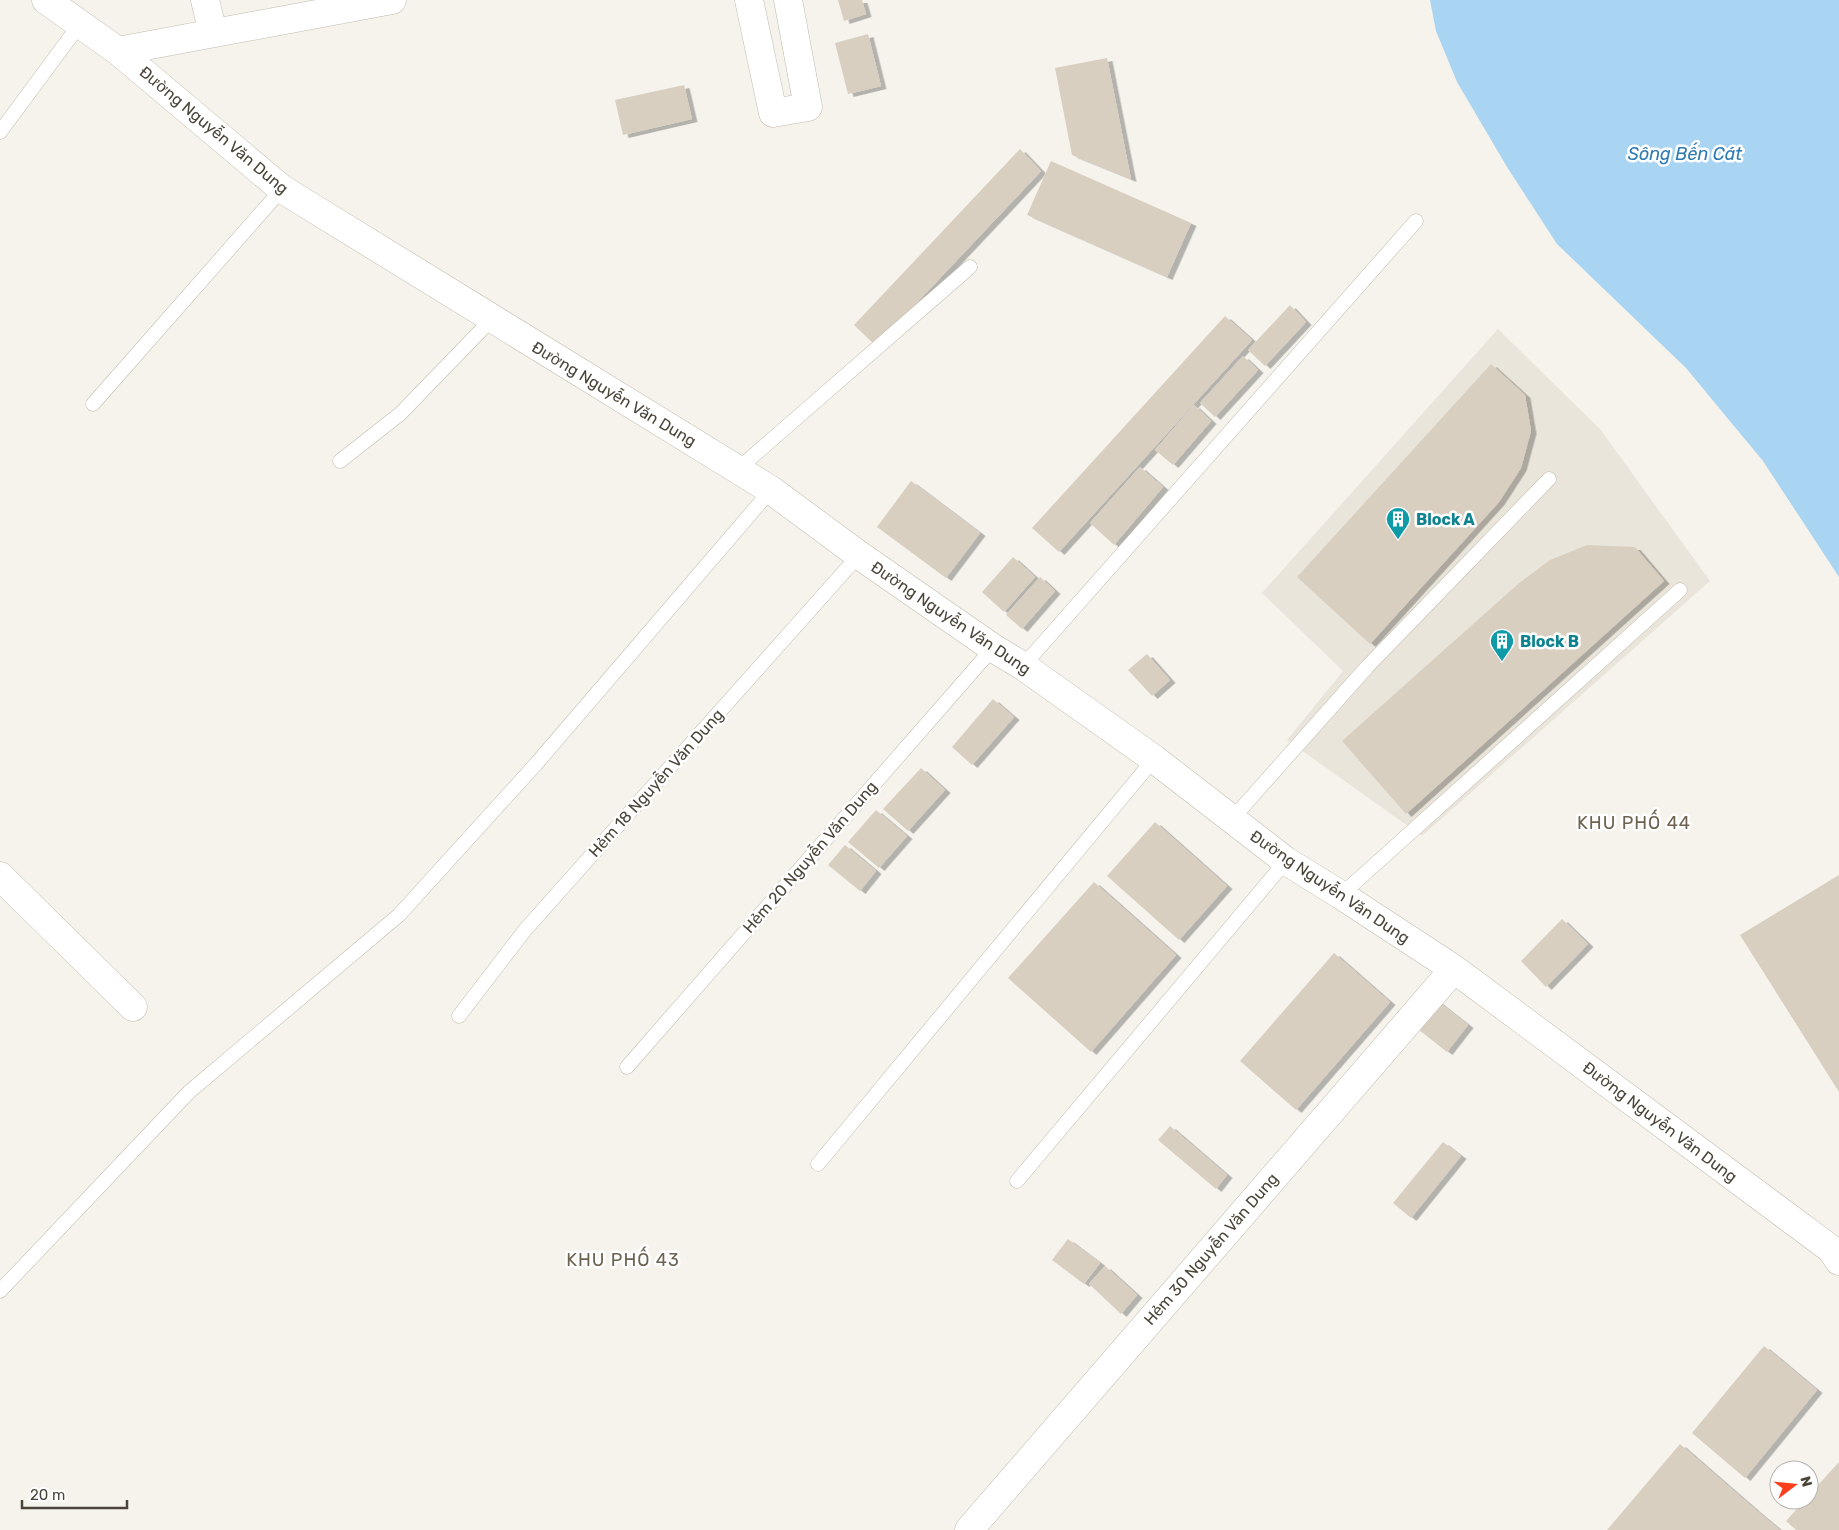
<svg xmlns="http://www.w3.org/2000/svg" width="1839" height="1530" font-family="Rubik,sans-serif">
  <defs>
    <filter id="shadow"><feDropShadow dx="5.5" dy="3" stdDeviation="0" flood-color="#0004"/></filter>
  </defs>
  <rect width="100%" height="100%" fill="#f6f3ec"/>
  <path fill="#eae5da" d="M1498,329L1600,429L1710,581L1422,836L1287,740L1343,671L1262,593Z"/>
  <path fill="#a9d4f2" d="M1430,0H1839V577L1763,461L1686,368L1557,244L1507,167L1457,82L1436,31Z"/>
  <path fill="#d8cfc1" filter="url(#shadow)" d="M838,0H862L866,14L844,21Z
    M868,34L881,86L848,94L835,43Z
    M1107,58L1131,179L1072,155L1055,68Z
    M684,85L692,119L623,135L615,100Z
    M1020,149L1041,171L876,346L854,325Z
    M1051,161L1191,223L1167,277L1027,215Z
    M1290,305L1306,322L1265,366L1248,350Z
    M1225,316L1252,340L1059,552L1032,528Z
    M1243,356L1258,370L1215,417L1200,403Z
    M1491,364L1525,395L1531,431L1521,468L1499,502L1370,644L1297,577Z
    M1194,405L1211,421L1173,465L1155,450Z
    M1140,467L1163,487L1114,545L1090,523Z
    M911,481L980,533L946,578L877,527Z
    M1587,545L1635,547L1664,581L1406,814L1342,741L1518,584L1550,560Z
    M1013,557L1035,577L1004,612L982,592Z
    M1040,577L1055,591L1022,629L1006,615Z
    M1147,654L1170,680L1152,696L1128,670Z
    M993,699L1014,717L972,765L952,747Z
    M921,768L945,790L908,831L883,809Z
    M876,810L907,836L879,868L848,842Z
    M1155,822L1227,886L1179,940L1107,876Z
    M845,845L876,871L860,891L828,865Z
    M1839,875V1092L1740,935Z
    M1094,882L1176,955L1091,1052L1008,978Z
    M1562,919L1588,944L1546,987L1521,961Z
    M1334,953L1390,1002L1296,1110L1240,1061Z
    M1435,999L1468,1025L1447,1052L1414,1026Z
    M1170,1126L1227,1175L1216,1189L1158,1140Z
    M1443,1142L1461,1156L1411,1218L1393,1203Z
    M1068,1239L1100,1263L1084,1284L1052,1260Z
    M1105,1266L1137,1295L1121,1314L1089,1284Z
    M1764,1346L1817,1390L1745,1478L1692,1433Z
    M1680,1444L1757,1511L1780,1530H1607Z
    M1839,1462V1530H1796L1786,1521L1805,1500H1809V1495Z"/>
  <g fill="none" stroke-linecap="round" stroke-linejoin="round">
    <g stroke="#c2bbae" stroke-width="15">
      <path id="lane" d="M0,132L80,24
        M93,404L282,189
        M340,461L400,414L492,319
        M738,469L970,267
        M1023,666L1416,221
        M1232,819L1367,667L1549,479
        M1341,895L1680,590
        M459,1016L525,930L859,555
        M627,1067L993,648
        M818,1164L1154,759
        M1017,1181L1286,861
        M0,1291L189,1092L399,915L536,764L771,490"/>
    </g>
    <g stroke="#c2bbae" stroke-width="29">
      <path id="street" d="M46,0L118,51L282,189L771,490L859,555L993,648L1023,666L1154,759L1286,861L1341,895L1454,969L1831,1249L1839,1261
        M205,0L213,33
        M749,0L773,113L808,107L788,0
        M118,51L392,0
        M0,876L133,1007
        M969,1530L1454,969"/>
    </g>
    <use href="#lane" stroke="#fff" stroke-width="14"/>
    <use href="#street" stroke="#fff" stroke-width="28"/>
  </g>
  <defs>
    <g id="building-pin" transform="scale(1.25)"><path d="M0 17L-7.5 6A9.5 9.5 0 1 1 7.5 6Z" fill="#0f9aa8" stroke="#fff"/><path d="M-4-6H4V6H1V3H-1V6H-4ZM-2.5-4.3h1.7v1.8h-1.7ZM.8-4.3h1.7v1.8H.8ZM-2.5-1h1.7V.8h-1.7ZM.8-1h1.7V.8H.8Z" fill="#fff"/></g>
  </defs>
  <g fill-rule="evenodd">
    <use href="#building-pin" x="1398" y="519"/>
    <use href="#building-pin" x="1502" y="641"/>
  </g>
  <g text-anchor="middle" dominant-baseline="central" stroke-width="5" stroke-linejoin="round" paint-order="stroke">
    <g font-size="16" fill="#4b4439" stroke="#fff">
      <text transform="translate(214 130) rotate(40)">Đường Nguyễn Văn Dung</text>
      <text transform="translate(614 394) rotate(31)">Đường Nguyễn Văn Dung</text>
      <text transform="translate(951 618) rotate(34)">Đường Nguyễn Văn Dung</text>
      <text transform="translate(656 783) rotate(-48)">Hẻm 18 Nguyễn Văn Dung</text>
      <text transform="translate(810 857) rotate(-49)">Hẻm 20 Nguyễn Văn Dung</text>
      <text transform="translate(1330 887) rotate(34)">Đường Nguyễn Văn Dung</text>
      <text transform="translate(1660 1122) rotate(37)">Đường Nguyễn Văn Dung</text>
      <text transform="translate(1211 1249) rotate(-49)">Hẻm 30 Nguyễn Văn Dung</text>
    </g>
    <g font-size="16" font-weight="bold" fill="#0d838f" stroke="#fff" text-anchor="start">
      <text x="1416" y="519">Block A</text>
      <text x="1520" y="641">Block B</text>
    </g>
    <g font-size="18" font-style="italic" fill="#2e7ab2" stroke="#fff">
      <text x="1685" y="154">Sông Bến Cát</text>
    </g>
    <g font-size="18" letter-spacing="1" fill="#6e6250" stroke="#fff">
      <text x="1634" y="823">KHU PHỐ 44</text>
      <text x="623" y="1260">KHU PHỐ 43</text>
    </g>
  </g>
  <g transform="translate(1794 1485) rotate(74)"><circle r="24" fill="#ffffff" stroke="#b7b4b0"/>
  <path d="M0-4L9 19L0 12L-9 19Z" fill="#fc3f1d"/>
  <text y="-8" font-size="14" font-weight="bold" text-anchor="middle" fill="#4b4439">N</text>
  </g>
  <path d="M22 1500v8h105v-8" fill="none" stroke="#4b4439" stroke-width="2.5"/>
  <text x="30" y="1500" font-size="15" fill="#4b4439" stroke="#ffffff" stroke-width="4" paint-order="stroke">20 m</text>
</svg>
